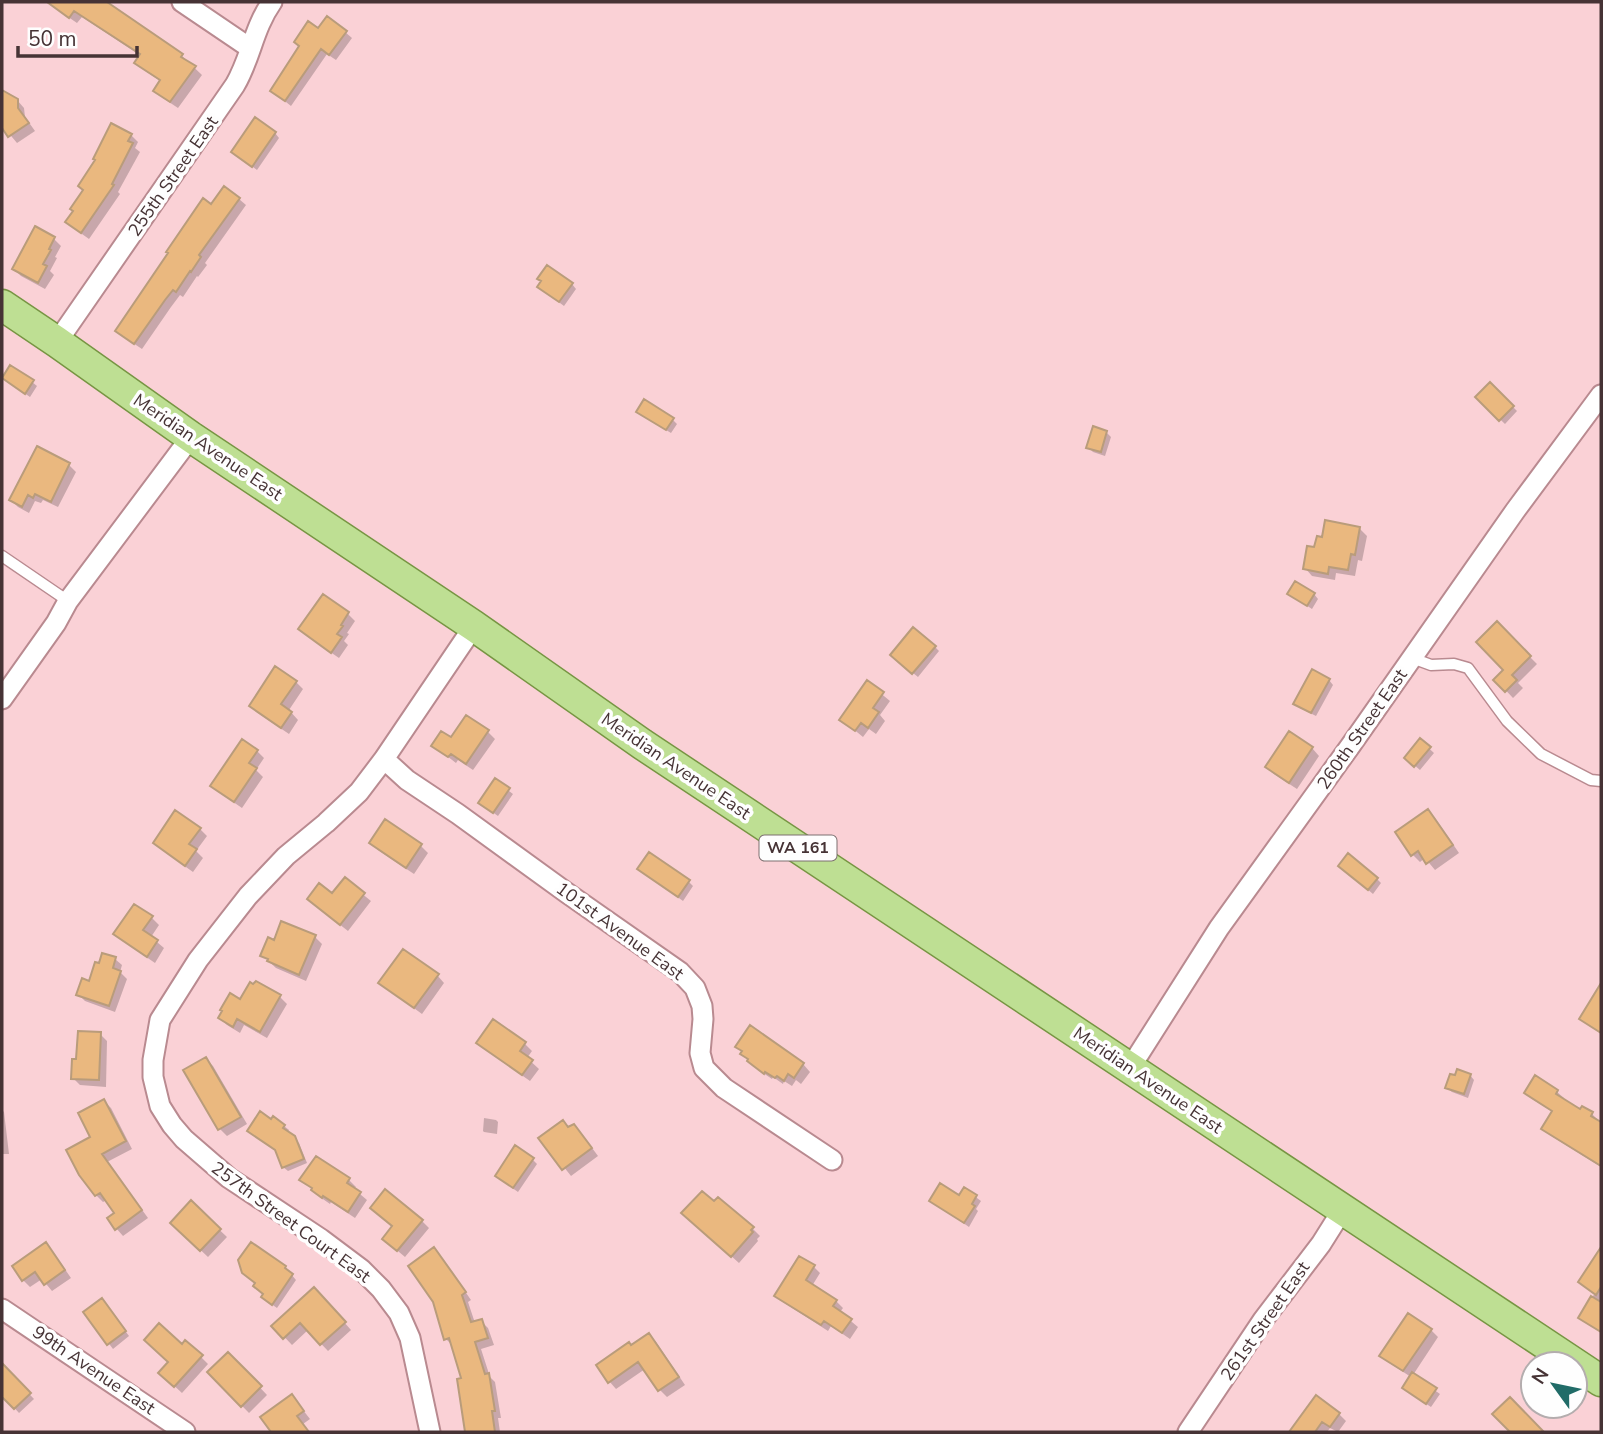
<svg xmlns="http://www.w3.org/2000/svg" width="1603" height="1434" font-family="'Nunito Sans',sans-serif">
  <rect width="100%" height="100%" fill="#fad1d6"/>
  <path fill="#0003" d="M46,2H87L95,7L98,2H103L182,56L202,75L178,108L163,98L156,90L162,82L144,70L137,63L141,56L82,17L77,23Z
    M319,31L345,32L352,38L336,60L327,54L291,106L272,91Z
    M2,92L17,100L24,108L25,117L35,131L17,143L2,125Z
    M275,133L279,138L257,170L233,152Z
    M131,135L138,142L135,148L140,152L118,192L120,194L89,239L75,229L67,222L84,190Z
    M239,199L246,205L205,263L207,265L198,277L197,276L183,297L180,295L171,307L142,349L124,337L117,331L211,206Z
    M54,239L61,246L55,257L57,258L50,271L54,275L45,289L21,276L14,269Z
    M572,284L576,289L564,306L544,291Z
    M8,382H32L37,386L30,397Z
    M1490,384L1517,411L1505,424L1477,397Z
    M643,416L672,419L677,424L671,433Z
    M1106,432L1111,437L1105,456L1093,452L1088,447Z
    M38,449L69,465L76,472L58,507L43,500L41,503L35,501L29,513L18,507L11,500Z
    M1360,529L1367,536L1362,561L1358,560L1355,576L1336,573L1335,580L1312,576L1305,568L1316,549Z
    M1289,594H1314L1318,599L1312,609Z
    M323,596L348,614L355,621L347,633L349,634L344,641L348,645L339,658L307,636L300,629Z
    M1497,624L1537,664L1518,683L1523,688L1513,698L1496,680L1506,670Z
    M935,647L939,651L918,677L897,660Z
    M1329,680L1333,685L1316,716L1300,708L1295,703Z
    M296,682L303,689L289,710L298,720L289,734L258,713L251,706Z
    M867,682L890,701L880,715L885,721L876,734L869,729L863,737L841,719Z
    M467,717L488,732L495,739L473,770L458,760L456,763L434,746L451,740Z
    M1289,733L1312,748L1319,756L1297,789L1274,774L1267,767Z
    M1421,741L1434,753L1420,770L1406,758Z
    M257,751L264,758L256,770L263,777L242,808L220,793L213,786Z
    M496,781L513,794L498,816L485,807Z
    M1428,811L1435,818L1459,853L1435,870L1425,858L1420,862L1413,855Z
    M386,821L421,846L428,853L414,874L378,850L371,842Z
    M200,829L207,836L196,851L203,858L193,872L162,850L155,843Z
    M639,869L688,881L693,886L683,901Z
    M1345,870L1377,879L1381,883L1373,894Z
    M345,880L371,901L348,931L316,906L332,896Z
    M152,918L159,925L151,937L164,948L155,963L123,941L116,934Z
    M315,937L322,944L306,981L276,968L262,955L275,942Z
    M115,959L122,965L120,972L127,979L115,1012L85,1001L78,994Z
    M437,975L444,983L422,1014L388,989Z
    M256,983L280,997L287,1004L267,1038L244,1025L240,1033L227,1025L220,1018L241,1001Z
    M494,1021L525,1044L532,1051L527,1058L539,1069L530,1081L486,1050Z
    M100,1034L107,1041L106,1087L80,1085L73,1078L77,1061Z
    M737,1046L803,1064L810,1072L801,1084L796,1080L792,1086L784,1081L783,1084L773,1077L772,1079L756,1068Z
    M206,1059L213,1066L247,1124L227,1136L220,1129Z
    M1470,1075L1474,1080L1468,1098L1452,1092L1447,1088Z
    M1535,1078L1557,1092L1564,1098L1563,1101L1580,1112L1592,1114L1598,1120L1597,1122L1601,1124V1167L1550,1135L1543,1128L1553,1112L1532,1099L1526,1093Z
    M104,1101L111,1108L132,1149L107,1162L148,1218L123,1236L116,1228L117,1213L107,1200L103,1202L96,1195L92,1138Z
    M2,1110L4,1112L9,1154H2Z
    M484,1118L496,1120L498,1122L497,1134L484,1132L483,1131Z
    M272,1121L284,1126L289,1130L287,1133L299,1143L307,1163L288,1171L283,1167Z
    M569,1129L581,1133L598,1156L571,1176L541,1138Z
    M533,1160L537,1164L518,1192L501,1180Z
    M302,1180H349L356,1187L354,1189L367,1200L355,1218L331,1202L330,1204L320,1197Z
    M965,1189L981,1201L976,1209L978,1211L969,1227L931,1201L959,1198Z
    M191,1203L227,1237L208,1257L172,1223Z
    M691,1220L752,1228L760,1236L757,1239L758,1241L739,1263Z
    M422,1221L429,1228L405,1257L392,1246L394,1227Z
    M251,1244L285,1267L296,1280L277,1308L267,1301L265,1294L257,1284Z
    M46,1245L53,1252L71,1278L52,1291L42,1279L30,1287L23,1280Z
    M434,1250L441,1257L471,1300L468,1302L475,1323L481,1321L488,1328L494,1345L481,1349L490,1377L495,1382L501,1418H498L500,1432H467L459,1380L464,1379L453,1346L446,1339Z
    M1601,1257V1332L1580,1317L1595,1293L1598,1262Z
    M814,1267L820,1273L812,1286L836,1301L843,1308L840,1312L858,1327L850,1339L831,1326L828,1331L783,1302L776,1295Z
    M321,1296L351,1330L328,1351L308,1330L292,1345L274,1326Z
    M106,1305L129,1336L113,1349L86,1313Z
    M1431,1330L1438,1337L1413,1375L1440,1394L1431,1407L1408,1392L1411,1377L1388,1362L1381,1355Z
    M648,1335L656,1342L685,1385L667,1397L660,1390L645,1369L616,1389L609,1381L631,1347Z
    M228,1354L267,1395L249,1413L209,1372Z
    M201,1357L208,1364L182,1393L168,1380Z
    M4,1367L34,1399L19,1413L2,1394V1369Z
    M292,1396L310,1419L303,1424L309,1432H273L263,1418Z
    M1316,1398L1339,1414L1346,1421L1338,1432L1330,1428L1327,1432H1292Z"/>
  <path fill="#eab87f" stroke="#b99c7b" stroke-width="2" d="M47,2H107L183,54L181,57L196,66L170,102L153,91L160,80L134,63L140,54L74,11L69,18Z
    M327,16L347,31L329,55L321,49L285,101L270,91L299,46L294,42L308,21L318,28Z
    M2,90L18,99V108L29,123L8,137L2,128Z
    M255,117L276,132L252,167L231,152Z
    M111,123L132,134L128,141L133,143L112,184L114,185L81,233L65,222L73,211L70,209L83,190L78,186L95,160L93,159Z
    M224,186L240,198L199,255L201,257L191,272L190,271L176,292L173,290L165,300L134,344L115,331L168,253L166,252L203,198L211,204Z
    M35,226L55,237L49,249L51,250L43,264L47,266L38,283L12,269Z
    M547,265L573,283L559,302L537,287L541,281L537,279Z
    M10,365L34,380L25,394L2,378Z
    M1490,382L1514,406L1499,421L1475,397Z
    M644,399L674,418L666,430L636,412Z
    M1093,426L1107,431L1101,452L1086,448Z
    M37,446L70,463L51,502L35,494L33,498L28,495L22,507L9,500Z
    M1325,520L1360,527L1355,555L1351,554L1348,570L1329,567L1328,574L1303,569L1307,546L1314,547L1317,536L1322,537Z
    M1295,581L1315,593L1307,606L1287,594Z
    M323,594L349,612L341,625L343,626L337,634L342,637L331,653L298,629Z
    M1497,621L1531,656L1512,675L1517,680L1505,692L1493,680L1503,670L1476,642Z
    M913,627L936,646L912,674L890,655Z
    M275,666L297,681L281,704L292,712L281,728L249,706Z
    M1312,669L1330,679L1311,713L1293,704Z
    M867,680L884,692L873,708L879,712L868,728L861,723L855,731L839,720Z
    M466,715L489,730L466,764L451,754L448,757L431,746L441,731L451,737Z
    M1289,731L1313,747L1289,783L1265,767Z
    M1420,738L1431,747L1414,767L1404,758Z
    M242,739L258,750L249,763L257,768L234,802L210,786Z
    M495,778L510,788L493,813L478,803Z
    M1428,809L1453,845L1426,864L1418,851L1411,856L1395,832Z
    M175,810L201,828L189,844L197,849L185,866L153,843Z
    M385,819L422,844L406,868L369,843Z
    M649,852L690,880L678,897L637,869Z
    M1348,853L1378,878L1368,890L1338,866Z
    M345,877L365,893L340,925L307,899L319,883L332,893Z
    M134,904L153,916L143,930L158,940L147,957L113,934Z
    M281,921L316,935L299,975L267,961L268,959L260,956L268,937L274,940Z
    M403,949L439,974L414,1008L378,983Z
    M102,953L116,957L113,968L121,971L109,1006L76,995L82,978L89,981L95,962L99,963Z
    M256,981L281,995L260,1032L237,1019L233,1027L218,1018L222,1011L220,1010L230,993L240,999L250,982L253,984Z
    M1601,983V1033L1579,1019Z
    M493,1019L526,1042L520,1051L533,1060L522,1075L476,1043Z
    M750,1025L804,1063L794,1078L788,1074L784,1081L777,1076L775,1078L765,1072L764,1074L747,1061L748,1059L740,1054L742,1051L735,1047Z
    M78,1031L101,1032L99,1080L71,1079L72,1059H76Z
    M206,1057L241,1117L218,1130L183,1070Z
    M1457,1069L1471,1074L1464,1094L1445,1088L1450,1074L1455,1075Z
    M1535,1075L1558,1090L1556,1094L1580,1109L1582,1106L1593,1112L1591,1116L1601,1122V1166L1541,1129L1552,1111L1524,1093Z
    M104,1099L126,1141L102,1154L142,1210L115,1230L107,1218L114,1213L100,1193L95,1196L79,1175L66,1150L90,1137L78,1113Z
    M260,1111L271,1119L273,1116L285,1125L283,1128L295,1136L304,1159L282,1168L275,1150L247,1131Z
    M563,1120L568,1127L574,1124L592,1148L562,1170L538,1138Z
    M515,1145L534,1158L513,1188L495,1176Z
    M316,1156L350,1178L347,1183L361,1192L348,1212L323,1196L322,1198L311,1190L312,1188L299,1180Z
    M940,1183L959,1195L964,1187L977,1195L972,1204L975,1206L964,1223L929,1201Z
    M385,1189L423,1220L397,1251L382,1239L392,1226L370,1208Z
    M702,1191L714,1201L718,1197L754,1227L751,1230L753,1232L731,1257L681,1213Z
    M191,1200L221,1229L200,1251L170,1223Z
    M46,1242L65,1270L44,1285L35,1272L22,1281L12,1266Z
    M251,1242L286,1266L285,1268L293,1274L272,1305L261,1297L263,1294L253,1286L255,1283L242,1273L238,1260Z
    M434,1247L466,1292L462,1295L471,1322L482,1319L488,1338L475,1342L485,1374L489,1373L495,1411H492L495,1432H465L457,1379L461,1378L449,1338L444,1340L433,1302L408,1266Z
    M1601,1247V1287L1596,1295L1578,1282Z
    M799,1256L815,1265L806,1280L837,1300L833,1306L852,1319L842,1333L824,1321L821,1325L774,1296Z
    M314,1287L346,1322L320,1345L300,1323L283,1339L271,1326Z
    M1591,1296L1601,1302V1332L1578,1318Z
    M102,1298L126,1331L107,1345L83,1312Z
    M1408,1313L1432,1329L1403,1371L1379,1356Z
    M159,1323L182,1344L185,1340L203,1355L174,1387L158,1373L168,1362L144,1340Z
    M649,1333L679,1377L658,1391L638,1362L608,1383L596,1365L629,1342L631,1345Z
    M228,1352L262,1386L241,1407L207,1372Z
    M2,1363L31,1393L14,1409L2,1397Z
    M1412,1372L1437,1388L1426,1404L1402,1388Z
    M292,1394L304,1411L297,1416L309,1432H271L260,1417Z
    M1316,1395L1340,1413L1330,1427L1322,1422L1315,1432H1289Z
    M1510,1397L1544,1432H1510L1492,1414Z"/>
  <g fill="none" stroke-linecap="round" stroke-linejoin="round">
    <g stroke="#b98a90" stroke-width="13">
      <path id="service" d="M2,556L68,601
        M1412,658L1431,665L1454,664L1468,668L1507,721L1541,754L1591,780L1601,781"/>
    </g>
    <g stroke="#b98a90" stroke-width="23">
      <path id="minor" d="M182,2L250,48
        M57,342L235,85C251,58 253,29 272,2
        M2,699L56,623L68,601L191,437
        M384,759L407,780L458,814L567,893L680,972L695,988L702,1006L703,1019L700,1053L704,1068L724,1088L832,1160
        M1130,1068L1219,928L1351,745L1515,511L1601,395
        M2,1309L185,1432
        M430,1432L410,1338L399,1313L381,1289L361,1269L321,1239L229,1178L184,1139L172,1125L160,1106L153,1077V1060L160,1020L198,960L248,896L286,856L326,823L359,792L384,759L474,626
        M1188,1432L1263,1320L1321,1244L1343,1209"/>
    </g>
    <g stroke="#779543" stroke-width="33">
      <path id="primary" d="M2,305L57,342L191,437L474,626L642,744L1601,1381"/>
    </g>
    <use href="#service" stroke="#fff" stroke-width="10"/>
    <use href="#minor" stroke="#fff" stroke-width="19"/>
    <use href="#primary" stroke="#bedf93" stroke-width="30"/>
  </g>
  <g text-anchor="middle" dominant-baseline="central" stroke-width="7" stroke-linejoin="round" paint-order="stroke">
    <rect fill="#fefefe" stroke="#7d7071" stroke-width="2" x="759.5" y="835.5" width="77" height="25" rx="5"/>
    <g font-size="16" font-weight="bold" fill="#463335">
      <text x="798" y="848">WA 161</text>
    </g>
    <g font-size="18" fill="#463335" stroke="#fefefe">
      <text transform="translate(173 176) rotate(-55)">255th Street East</text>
      <text transform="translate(208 447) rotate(34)">Meridian Avenue East</text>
      <text transform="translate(1362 729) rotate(-55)">260th Street East</text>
      <text transform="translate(676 766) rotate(34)">Meridian Avenue East</text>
      <text transform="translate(620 931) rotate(36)">101st Avenue East</text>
      <text transform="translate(1148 1080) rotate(34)">Meridian Avenue East</text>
      <text transform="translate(291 1222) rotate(36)">257th Street Court East</text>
      <text transform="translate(1265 1321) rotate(-55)">261st Street East</text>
      <text transform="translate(94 1370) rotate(34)">99th Avenue East</text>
    </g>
  </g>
  <rect width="1603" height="1434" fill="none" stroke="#463335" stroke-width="7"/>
  <g transform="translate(1554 1385) rotate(303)"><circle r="33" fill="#fefefe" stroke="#b4adae" stroke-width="2"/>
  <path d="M0-5L12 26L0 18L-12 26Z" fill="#216c68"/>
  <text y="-10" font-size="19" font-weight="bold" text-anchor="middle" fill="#463335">N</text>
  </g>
  <path d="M18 46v10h119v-10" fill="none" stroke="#463335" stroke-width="3.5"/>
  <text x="28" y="46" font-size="21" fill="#463335" stroke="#fefefe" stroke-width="5" paint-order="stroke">50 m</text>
</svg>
